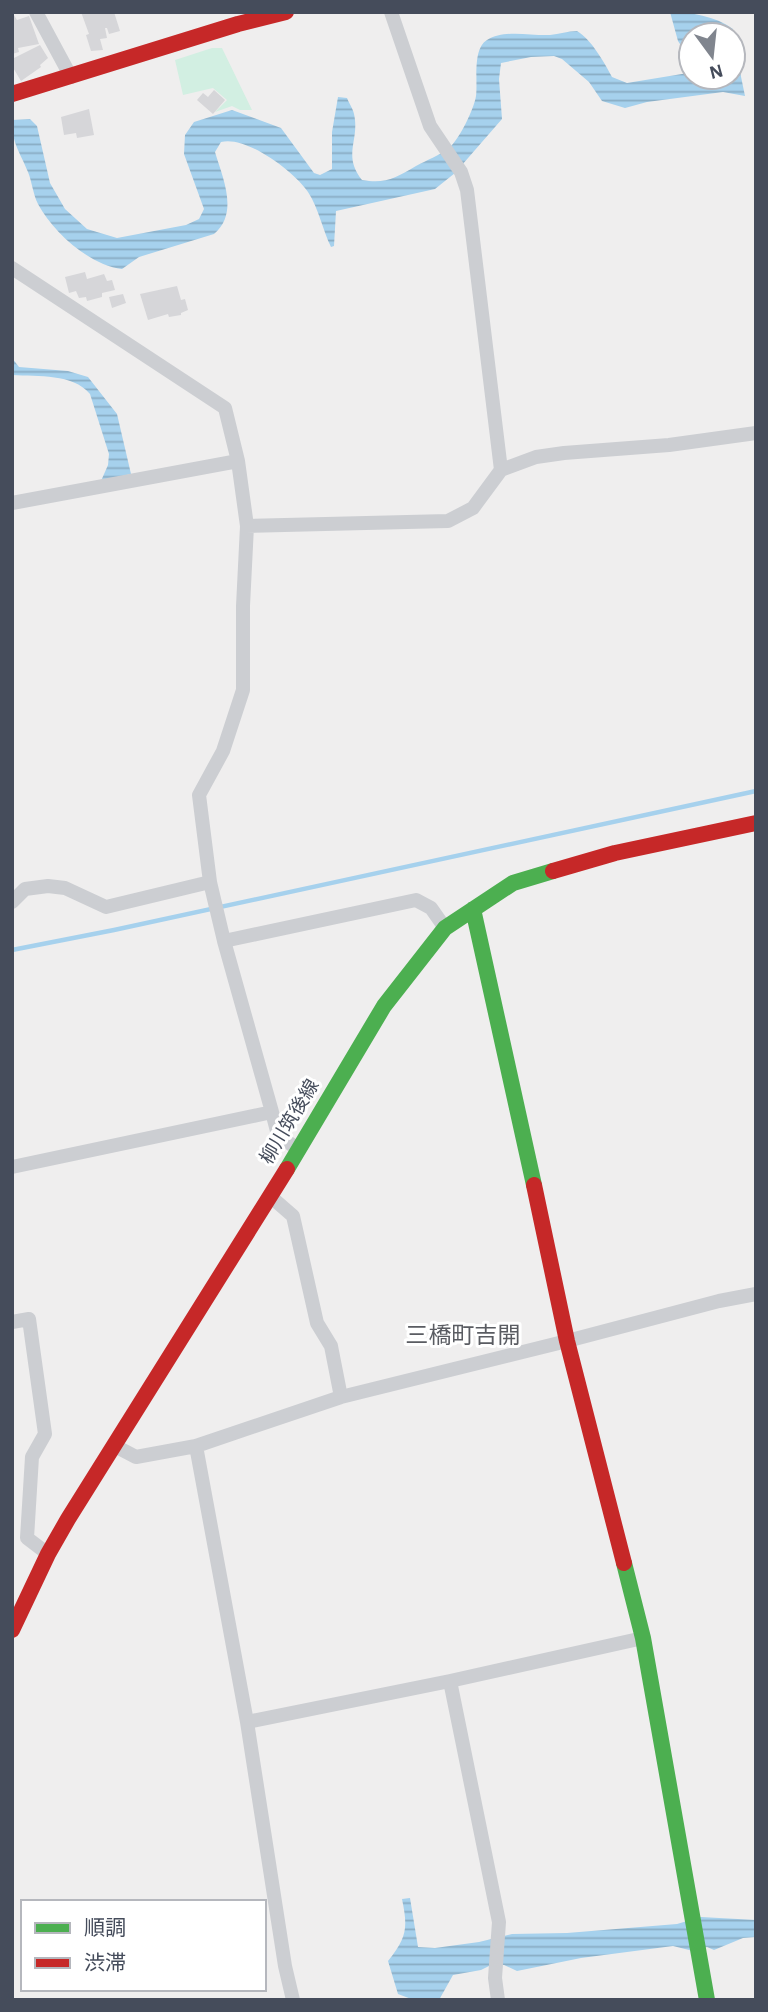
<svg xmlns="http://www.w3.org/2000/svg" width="768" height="2012" font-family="'Alegreya Sans','Noto Sans JP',sans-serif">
  <defs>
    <pattern id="water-rules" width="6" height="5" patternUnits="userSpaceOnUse" patternTransform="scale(1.75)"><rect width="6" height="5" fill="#a6d1ed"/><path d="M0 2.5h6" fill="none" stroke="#89acc3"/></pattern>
  </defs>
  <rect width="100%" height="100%" fill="#efeeee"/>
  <path fill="#d2efe2" d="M212,48H222L252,110H240L232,106L215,112L227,100L213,88L183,95L175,60Z"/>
  <path fill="url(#water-rules)" d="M670,12C691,12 715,16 733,29L732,35H691V61L678,41Z
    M577,31C591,39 604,62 612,77L627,83L688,73L691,65V77H733V38L745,96L723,92L647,102L625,108L602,101L589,82L562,59L554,56L531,57L501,63L499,79L502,119L455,173L435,189L336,211L334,246L331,247C323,231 319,209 308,192C295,172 246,135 221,142L215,152C223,179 239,213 214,234L139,257L122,269C89,265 53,232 38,204C33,194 32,182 28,172C20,152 12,144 12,120L30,119L37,126L50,183L65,209L87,229L117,238L186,225L199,219L204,209L184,154L185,135L194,122L232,110L281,128L314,173L320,175L332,169V132L338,97L347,98C349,103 353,109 354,114C360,140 342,155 362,180C386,184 395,178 416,166C427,160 440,155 449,148C459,140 474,109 476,96C478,82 472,49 487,40C504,29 531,36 550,35C559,34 568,31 577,31Z
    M12,358L19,367L68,371L88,377L117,414L131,474L101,481L108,465L109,454L90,394C72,373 39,377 12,375Z
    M410,1898L418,1947L435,1948L479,1942L512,1934L567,1933L677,1924L701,1917L756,1920V1937L743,1938L714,1950L707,1947L693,1951L673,1946L581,1958L517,1971L504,1965L493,1964L481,1970L453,1975L439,2000H414L398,1994L388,1961C407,1937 408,1928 402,1899Z"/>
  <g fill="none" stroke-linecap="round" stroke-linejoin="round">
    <path stroke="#a6d1ed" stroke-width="4.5" d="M12,950L114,930L756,791"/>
  </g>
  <path fill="#d6d6d9" d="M12,12L17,20L29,16L39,44L18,48L19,52L12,54Z
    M81,12H114L120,31L109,34L107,28H105L107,38L100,39L103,50L91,51L86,35L89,34Z
    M40,45L48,58L40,65L41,67L21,81L12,66V59Z
    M214,90L225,100L213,114L197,100L203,93L208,97Z
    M89,109L94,135L77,138L76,133L64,135L61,117Z
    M85,272L87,279L104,274L107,281L112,280L115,290L102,293V297L87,301L86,297L79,298L76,291L69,293L65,277Z
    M177,286L181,300L185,299L188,310L181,313V315L169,317L168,314L148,320L140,294Z
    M123,294L126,303L112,308L109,297Z"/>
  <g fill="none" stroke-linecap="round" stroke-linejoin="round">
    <path stroke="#ccced2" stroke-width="14" d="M36,12L71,77
      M391,12L430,126L461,172L467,190L501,470
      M12,268L225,408L238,461L247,526L243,606V690L223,751L199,795L210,882L224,941
      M12,503L238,461
      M247,526L448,521L473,508L501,470L536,457L564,453L669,445L756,433
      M12,902L25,889L48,886L65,888L106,907L210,882
      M272,1112L224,941L416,900L431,908L445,928
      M12,1167L272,1112L278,1135L299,1150
      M270,1196L293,1216L317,1323L331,1346L341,1397
      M12,1322L29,1319L45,1434L32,1457L27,1538L48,1554
      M115,1446L136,1457L196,1446L341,1397L567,1341L719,1301L756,1294
      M196,1446L247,1722L285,1966L293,2000
      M450,1681L499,1922L495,1978L498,2000
      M247,1722L450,1681L643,1638"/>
    <path stroke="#4caf50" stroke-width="16" d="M473,909L534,1185
      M287,1169L384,1006L445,928L513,883L553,871
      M624,1563L643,1638L707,2000"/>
    <path stroke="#c62828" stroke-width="16" d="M12,94L238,24L286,12
      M553,871L615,853L756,823
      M534,1185L567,1341L624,1563
      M12,1630L48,1554L68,1519L287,1169"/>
  </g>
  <g text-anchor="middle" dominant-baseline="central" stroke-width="6" stroke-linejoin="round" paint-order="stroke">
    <g font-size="19" fill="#454c5b" stroke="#fff">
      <text transform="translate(290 1122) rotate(-59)">柳川筑後線</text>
    </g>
    <g font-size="23" fill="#5a5c62" stroke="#fff">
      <text x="463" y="1336">三橋町吉開</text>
    </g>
  </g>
  <rect width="768" height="2012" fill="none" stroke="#454c5b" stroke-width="28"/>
  <rect x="21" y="1900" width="245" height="91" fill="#ffffff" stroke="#b5b7bd" stroke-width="2"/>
  <rect x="35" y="1923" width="35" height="10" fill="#4caf50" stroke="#b5b7bd" stroke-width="2"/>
  <text x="84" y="1935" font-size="21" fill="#454c5b">順調</text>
  <rect x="35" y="1958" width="35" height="10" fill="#c62828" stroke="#b5b7bd" stroke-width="2"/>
  <text x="84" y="1970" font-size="21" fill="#454c5b">渋滞</text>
  <g transform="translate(712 56) rotate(165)"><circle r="33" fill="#ffffff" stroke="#b5b7bd" stroke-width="2"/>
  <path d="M0-5L12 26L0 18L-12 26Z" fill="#80858e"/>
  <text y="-10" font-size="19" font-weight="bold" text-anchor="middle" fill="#454c5b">N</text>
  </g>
</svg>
